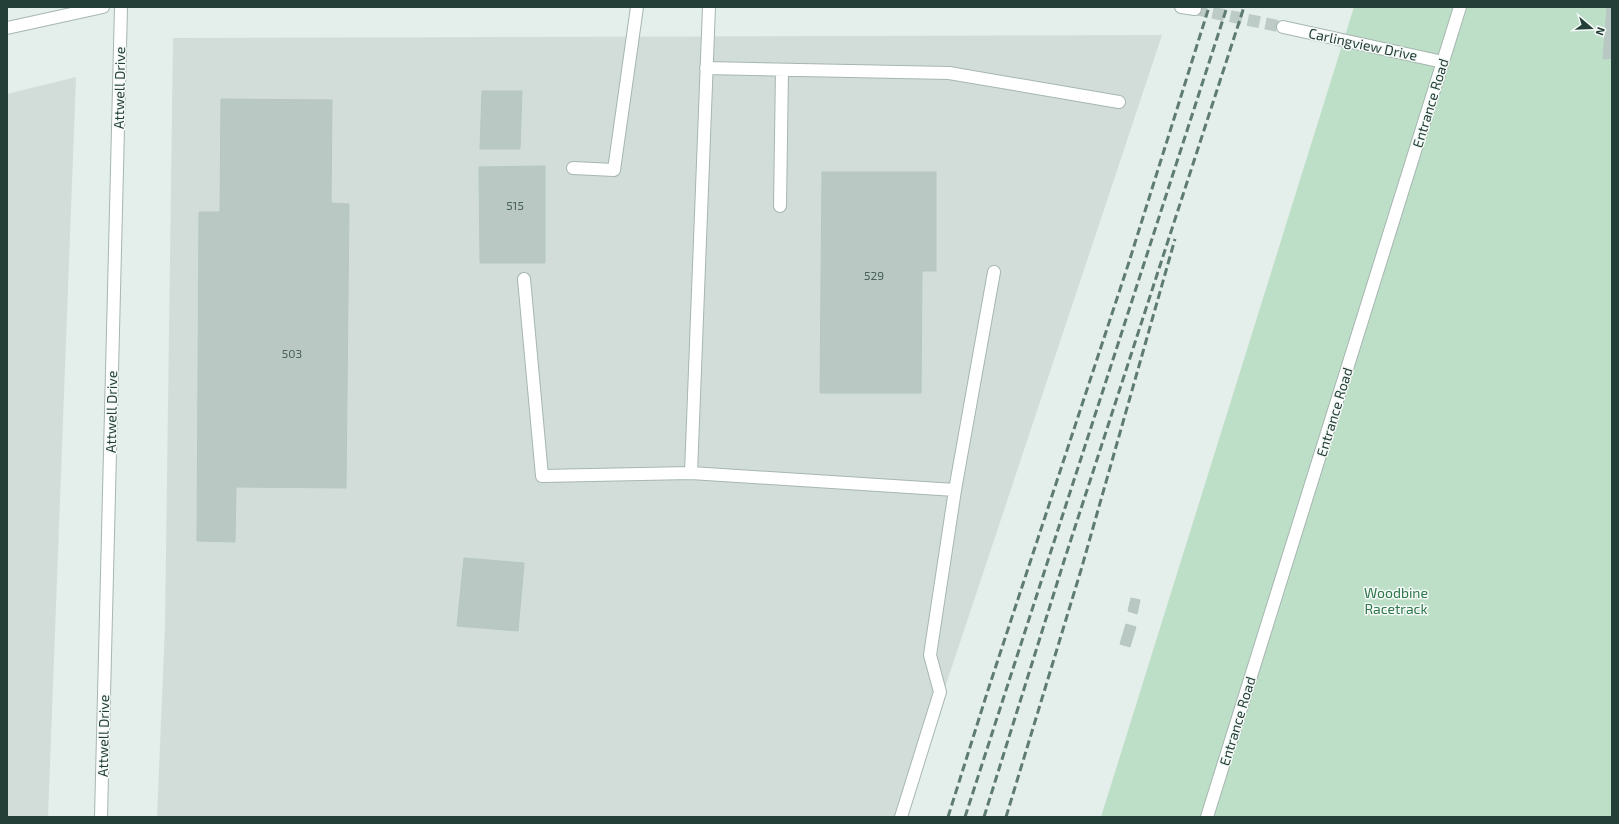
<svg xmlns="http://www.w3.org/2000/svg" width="1619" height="824" font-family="'Exo 2',sans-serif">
  <rect width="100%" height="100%" fill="#e4eeea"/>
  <path fill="#d2ddd9" d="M1162,35L902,817H157L165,626L173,38Z
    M76,77L48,817H7V94Z"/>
  <path fill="#bddec7" d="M1354,7H1612V817H1101Z"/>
  <path fill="#b9c8c3" stroke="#b6c7c1" d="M1607,7H1612V58L1603,59Z
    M482,91H522L520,149H480Z
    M221,99L332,100L331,203L349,204L346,488L236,487L235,542L197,541L199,212H220Z
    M545,166V263H480L479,167Z
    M822,172H936V271H922L921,393H820Z
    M464,558L524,563L518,631L457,626Z
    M1131,598L1140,600L1137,614L1128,611Z
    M1126,624L1136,627L1130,647L1120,644Z"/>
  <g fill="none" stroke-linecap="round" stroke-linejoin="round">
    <path stroke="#bdcbc6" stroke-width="12" stroke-dasharray="12 6" stroke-linecap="butt" d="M1195,9L1283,27"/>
    <g stroke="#a6b6b1" stroke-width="14">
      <path id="minor" d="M1181,7L1195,9
        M1283,27L1443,62
        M7,28L103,7
        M706,68L949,73L1119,102
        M573,168L614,170L637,7
        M780,206L782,70
        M524,279L542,476L691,473L709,7
        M691,473L955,490L994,272
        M101,817L121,7
        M901,817L940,692L930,655L955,490
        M1207,817L1460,7"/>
    </g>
    <use href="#minor" stroke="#fff" stroke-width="12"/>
    <path stroke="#5e7b74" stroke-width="3" stroke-dasharray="8 4" stroke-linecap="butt" d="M948,817L988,690L1129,262L1209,7
      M965,817L1227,7
      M984,817L1064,561L1244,7
      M1006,817L1081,570L1175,239"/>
  </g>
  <g text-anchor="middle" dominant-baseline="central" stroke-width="3" stroke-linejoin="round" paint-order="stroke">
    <g font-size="12" fill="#48615b">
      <text x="515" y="205">515</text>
      <text x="874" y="275">529</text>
      <text x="292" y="353">503</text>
    </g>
    <g font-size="14" fill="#233f38" stroke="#f5faf7">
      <text transform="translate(1363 44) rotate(12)">Carlingview Drive</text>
      <text transform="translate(119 88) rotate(-89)">Attwell Drive</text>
      <text transform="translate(1430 103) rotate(-73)">Entrance Road</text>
      <text transform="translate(111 412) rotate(-89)">Attwell Drive</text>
      <text transform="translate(1334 412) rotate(-73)">Entrance Road</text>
      <text transform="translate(1237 721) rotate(-73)">Entrance Road</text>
      <text transform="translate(103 736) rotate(-89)">Attwell Drive</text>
    </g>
    <g font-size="14" fill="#2d774b" stroke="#f5faf7">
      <text x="1396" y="592">Woodbine<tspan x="1396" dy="16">Racetrack</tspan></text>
    </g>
  </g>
  <rect width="1619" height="824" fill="none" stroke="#233f38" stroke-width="16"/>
  <g transform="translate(1591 28) rotate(109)" stroke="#f5faf7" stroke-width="3" paint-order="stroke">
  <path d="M0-3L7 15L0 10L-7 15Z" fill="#233f38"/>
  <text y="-6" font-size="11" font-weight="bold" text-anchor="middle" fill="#233f38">N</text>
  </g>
</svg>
